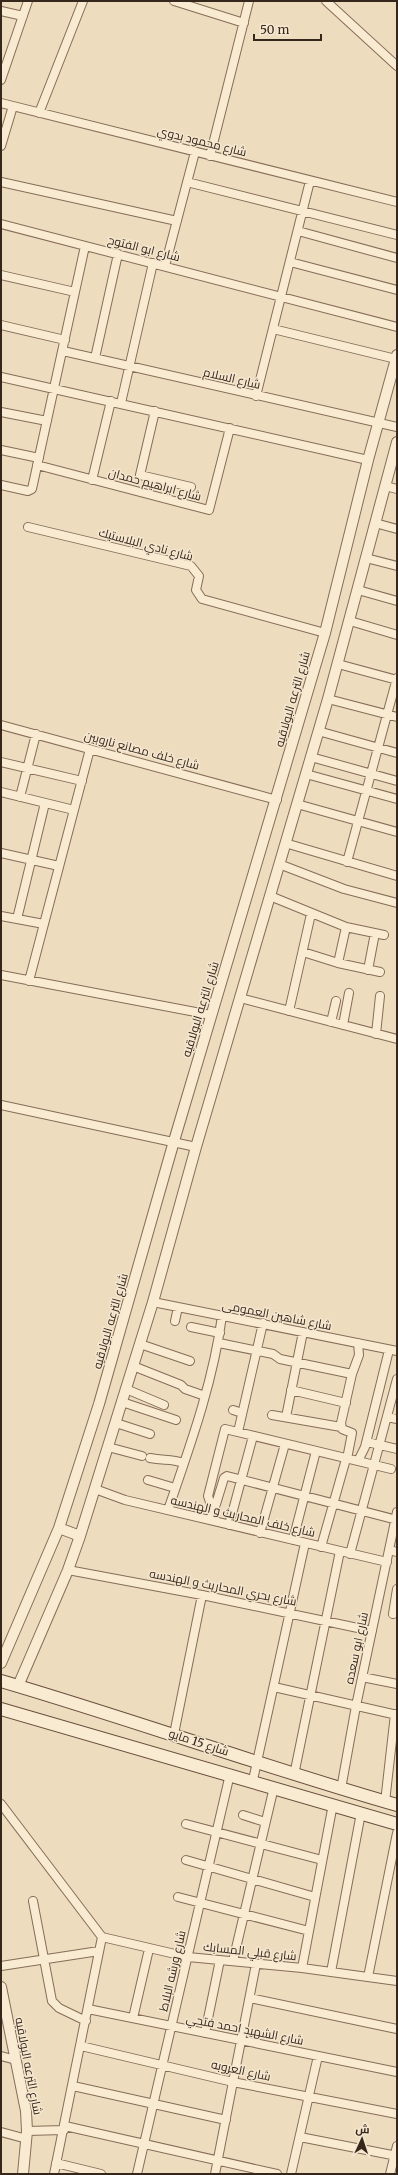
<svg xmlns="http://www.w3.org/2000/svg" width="398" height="2175" font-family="Merriweather,Cairo,serif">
  <rect width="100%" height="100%" fill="#eedcbf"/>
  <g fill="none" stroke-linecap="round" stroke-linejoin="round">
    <g stroke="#866d58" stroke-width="10">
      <path id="minor" d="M174,1L244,23
        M326,1L397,66
        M1,11L23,16
        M1,80L28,1
        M1,103L397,202
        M39,113L83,1
        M1,146L13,106
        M210,156L249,1
        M1,182L177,221
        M187,182L397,235
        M1,224L397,327
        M298,231L397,258
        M290,262L397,290
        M165,266L195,152
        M1,275L75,292
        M1,325L65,340
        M273,329L396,359
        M63,351L397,427
        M95,358L118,254
        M1,377L368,460
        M256,396L310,181
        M121,403L153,263
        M155,411L140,475L191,487
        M1,412L47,421
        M1,450L39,458
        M37,465L209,510L230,428
        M92,480L111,401
        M1,485L28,491L32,489L85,246
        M385,486L397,489
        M375,523L397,529
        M28,527L191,566L199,576L196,590L202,599L325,633
        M366,558L397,566
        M358,590L397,601
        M350,621L397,635
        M338,664L397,680
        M328,699L397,717
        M1,725L277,800
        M318,731L397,753
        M311,757L397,781
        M1,762L82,781
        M306,774L397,799
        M1,792L74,810
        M20,797L36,734
        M297,804L397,832
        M285,843L397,876
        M1,853L59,866
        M347,862L397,678
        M279,864L344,889L397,903
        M270,896L346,927L384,935
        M1,916L44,924
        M17,919L45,803
        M303,952L338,963L380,972
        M338,963L346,927
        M368,970L375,933
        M1,975L211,1015
        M29,981L90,749
        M240,998L397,1039
        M289,1011L311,914
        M331,1022L336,1001
        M343,1025L349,993
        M376,1034L380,996
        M1,1105L196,1147
        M153,1302L397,1351
        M175,1321L178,1307
        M191,1327L220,1333
        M219,1343L273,1354L280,1359L352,1374
        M140,1344L190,1361
        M133,1366L181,1385L185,1389L205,1396
        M126,1389L164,1405
        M291,1390L346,1403
        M122,1402L176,1420
        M233,1410L242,1413
        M272,1415L341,1427
        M286,1417L303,1332
        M387,1417L397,1419
        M116,1423L150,1434
        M238,1432L263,1323
        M367,1442L397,1449
        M108,1447L142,1456
        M150,1458C164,1461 170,1458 184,1463
        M347,1459L352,1433L342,1429L341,1423L352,1374L359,1355L358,1343
        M358,1461L365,1447L389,1350
        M148,1480L175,1488
        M95,1489L125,1500L387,1562
        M216,1504L224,1478L227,1476L397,1520
        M168,1510C190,1446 213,1383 222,1316
        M210,1520L216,1504L210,1502L208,1496L225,1429L391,1469
        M229,1525L253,1436
        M260,1533L285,1444
        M293,1540L316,1451
        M321,1547L346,1459
        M389,1550L397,1552
        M350,1554L397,1379
        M68,1570L202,1595L372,1631
        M393,1614L397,1589
        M362,1677L397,1684
        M274,1687L397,1715
        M174,1734L202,1595
        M294,1775L340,1551
        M253,1780L305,1543
        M341,1789L356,1706L397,1512
        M385,1802L395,1714
        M1,1804L102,1937
        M243,1815L265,1822
        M186,1824L322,1860
        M186,1860L315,1897
        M178,1897L309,1931
        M33,1901L52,2001L59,2008L86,2021
        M102,1937L188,1957L302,1968L397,1981
        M233,1961L274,1787
        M1,1966L99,1951
        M302,1968L333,1804
        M331,1972L361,1813
        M368,1977L397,1833
        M250,1998L397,2029
        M88,2009L397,2072
        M133,2018L149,1949
        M205,2033L220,1960
        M81,2046L233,2082L397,2114
        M1,2056L16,2060
        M73,2086L226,2120
        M65,2126L277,2174
        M27,2131L64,2130
        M1,2132L27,2139
        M300,2137L397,2156
        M56,2163L101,2174
        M54,2174L102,1937
        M137,2174L230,1774
        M215,2174L256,1964
        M291,2174L318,2056
        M390,2174L397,2146"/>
    </g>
    <g stroke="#866d58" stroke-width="12">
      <path id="tertiary" d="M59,1528L80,1536
        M1,1663L59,1528L99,1404L174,1141L325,633L368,460L397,355
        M18,1686L68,1570L80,1536L153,1302L196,1147L328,699L397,442
        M1,1987L26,2111L27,2131L23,2174"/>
    </g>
    <g stroke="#684e3b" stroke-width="14">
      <path id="secondary" d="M1,1681C134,1720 264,1767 397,1805
        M1,1709L397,1824"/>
    </g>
    <use href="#minor" stroke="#f9ead2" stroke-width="8"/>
    <use href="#tertiary" stroke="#f9ead2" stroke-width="10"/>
    <use href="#secondary" stroke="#f9ead2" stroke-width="12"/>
  </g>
  <g text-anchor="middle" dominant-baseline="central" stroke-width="3" stroke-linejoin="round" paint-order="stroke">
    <g font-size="12" fill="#36271c" stroke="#f5e7cf">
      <text transform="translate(202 141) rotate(14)">شارع محمود بدوي</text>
      <text transform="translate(144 248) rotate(14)">شارع ابو الفتوح</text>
      <text transform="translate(232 378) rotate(13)">شارع السلام</text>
      <text transform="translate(155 484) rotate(15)">شارع ابراهيم حمدان</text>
      <text transform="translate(146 544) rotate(15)">شارع نادي البلاستيك</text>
      <text transform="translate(292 699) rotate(-74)">شارع الترعه البولاقيه</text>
      <text transform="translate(142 750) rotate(15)">شارع خلف مصانع ناروبين</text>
      <text transform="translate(200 1009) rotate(-73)">شارع الترعه البولاقيه</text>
      <text transform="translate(277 1315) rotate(11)">شارع شاهين العمومى</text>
      <text transform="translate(110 1321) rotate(-74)">شارع الترعه البولاقيه</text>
      <text transform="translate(243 1516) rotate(13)">شارع خلف المحاريث و الهندسه</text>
      <text transform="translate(223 1587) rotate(11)">شارع بحري المحاريث و الهندسه</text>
      <text transform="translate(356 1648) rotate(-78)">شارع ابو سعده</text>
      <text transform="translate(199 1742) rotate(18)">شارع 15 مايو</text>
      <text transform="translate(250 1951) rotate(6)">شارع قبلي المسابك</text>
      <text transform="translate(172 1971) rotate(-77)">شارع ورشه البلاط</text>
      <text transform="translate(245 2029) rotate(11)">شارع الشهيد احمد فتحي</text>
      <text transform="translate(29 2066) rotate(79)">شارع الترعه البولاقيه</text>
      <text transform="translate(241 2070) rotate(12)">شارع العروبه</text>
    </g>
  </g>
  <rect width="398" height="2175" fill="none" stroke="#36271c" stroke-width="4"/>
  <g transform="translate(362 2139) rotate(3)" stroke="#f5e7cf" stroke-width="3" paint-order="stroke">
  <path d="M0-3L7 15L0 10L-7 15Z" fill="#36271c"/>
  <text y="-6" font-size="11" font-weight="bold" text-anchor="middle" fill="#36271c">ش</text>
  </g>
  <path d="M254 34v6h67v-6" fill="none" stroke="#36271c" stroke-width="2"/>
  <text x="260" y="34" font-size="12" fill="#36271c" stroke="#f5e7cf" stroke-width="3" paint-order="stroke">50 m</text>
</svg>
